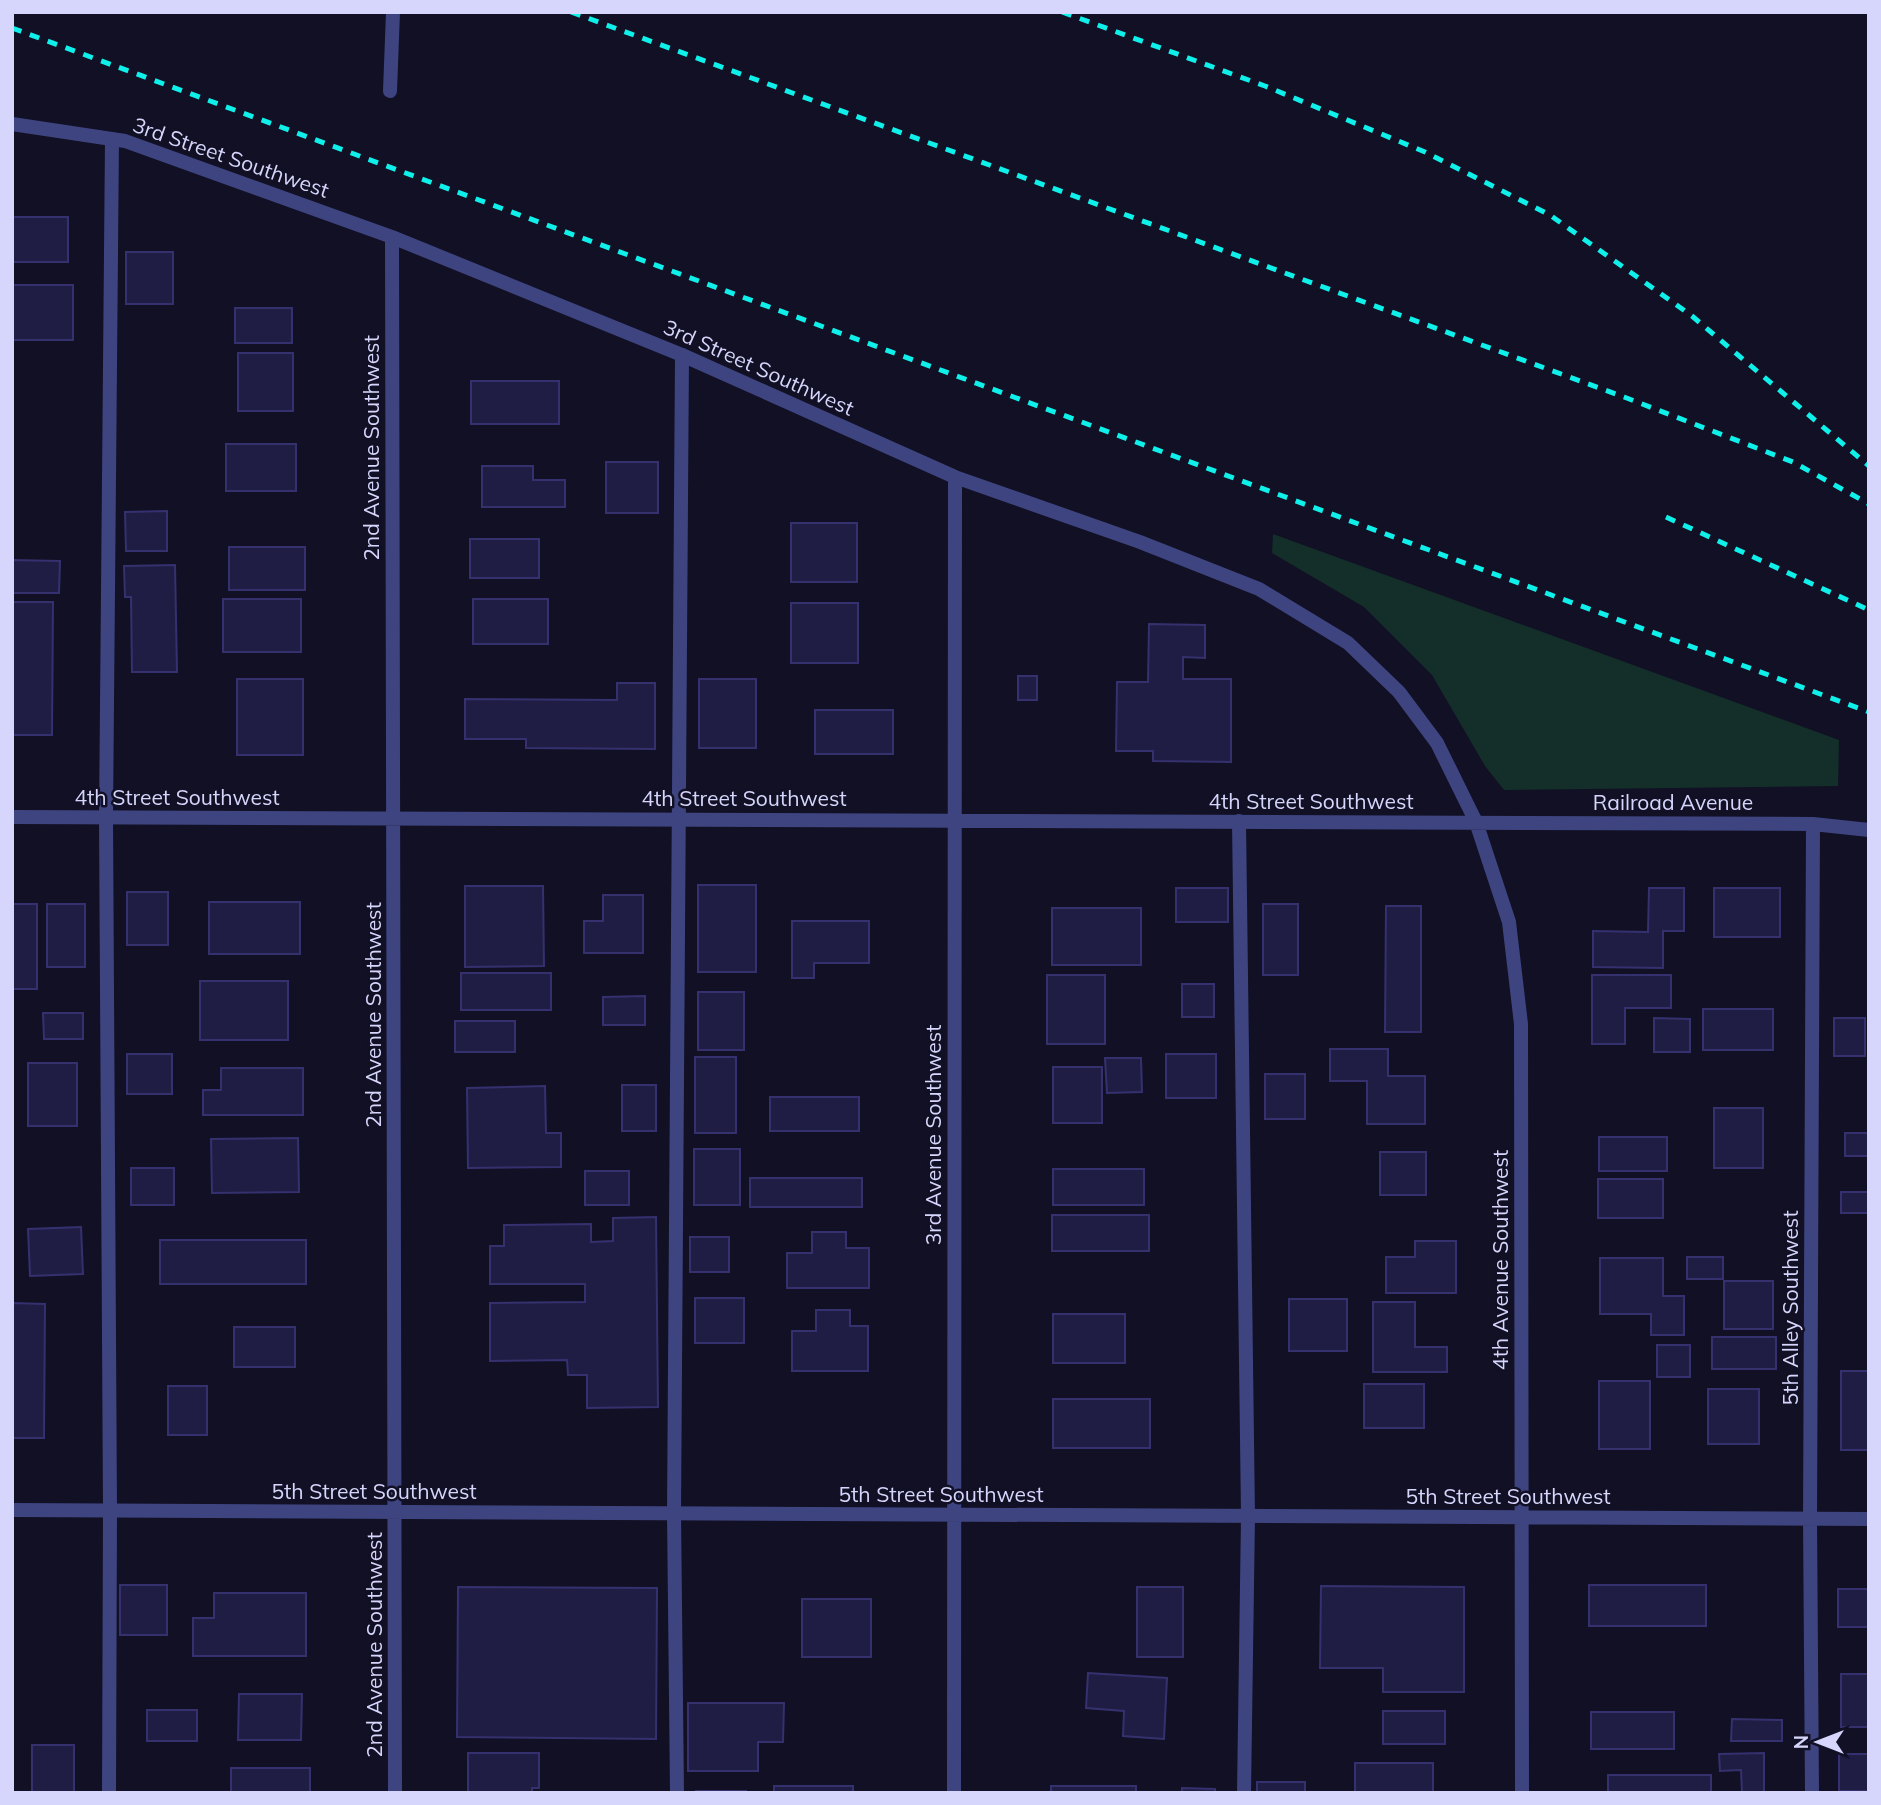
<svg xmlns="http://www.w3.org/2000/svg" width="1881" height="1805" font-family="Mulish,sans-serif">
  <rect width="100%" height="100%" fill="#111024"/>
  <path fill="#142e2a" d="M1273,534L1839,740L1838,786L1504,790L1485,766L1432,675L1364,607L1272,553Z"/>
  <path fill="#201d44" stroke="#35316f" stroke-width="2" d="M12,217H68V262H12Z
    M126,252H173V304H126Z
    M12,285H73V340H12Z
    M235,308H292V343H235Z
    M238,353H293V411H238Z
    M471,381H559V424H471Z
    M226,444H296V491H226Z
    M606,462H658V513H606Z
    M482,466H533V480H565V507H482Z
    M167,511V551H126L125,512Z
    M791,523H857V582H791Z
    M470,539H539V578H470Z
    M229,547H305V590H229Z
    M12,560L60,561L59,593H12Z
    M175,565L177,672H132L131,597H125L124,566Z
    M223,599H301V652H223Z
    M473,599H548V644H473Z
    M12,602H53L52,735H12Z
    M791,603H858V663H791Z
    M1149,624L1205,625V658L1183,657V679H1231V762L1153,761V751H1116L1117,682H1148Z
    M1018,676H1037V700H1018Z
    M237,679H303V755H237Z
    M699,679H756V748H699Z
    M617,683H655V749L526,748V739H465V699L617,700Z
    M815,710H893V754H815Z
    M698,885H756V972H698Z
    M465,886H543L544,966L465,967Z
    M1176,888H1228V922H1176Z
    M1649,888H1684V931H1663V968L1593,967V931L1648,932Z
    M1714,888H1780V937H1714Z
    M127,892H168V945H127Z
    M603,895H643V953H584V921H603Z
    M209,902H300V954H209Z
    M12,904H37V989H12Z
    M47,904H85V967H47Z
    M1263,904H1298V975H1263Z
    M1386,906H1421V1032H1385Z
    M1052,908H1141V965H1052Z
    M792,921H869V963H814V978H792Z
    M461,973H551V1010H461Z
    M1047,975H1105V1044H1047Z
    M1592,975H1671V1008H1625V1044H1592Z
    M200,981H288V1040H200Z
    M1182,984H1214V1017H1182Z
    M698,992H744V1050H698Z
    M645,996V1025H603V997Z
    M1703,1009H1773V1050H1703Z
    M43,1013H83V1039H44Z
    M1654,1018L1690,1019V1052H1654Z
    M1834,1018H1865V1056H1834Z
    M455,1021H515V1052H455Z
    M1330,1049H1388V1076H1425V1124H1367V1081H1330Z
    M127,1054H172V1094H127Z
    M1166,1054H1216V1098H1166Z
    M695,1057H736V1133H695Z
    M1105,1058H1141L1142,1092L1107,1093Z
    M28,1063H77V1126H28Z
    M1053,1067H1102V1123H1053Z
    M221,1068H303V1115H203V1090H221Z
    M1265,1074H1305V1119H1265Z
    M622,1085H656V1131H622Z
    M545,1086L546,1133H561V1167L468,1168L467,1088Z
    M770,1097H859V1131H770Z
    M1714,1108H1763V1168H1714Z
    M1845,1133H1869V1156H1845Z
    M1599,1137H1667V1171H1599Z
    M298,1138L299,1192L212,1193L211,1139Z
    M694,1149H740V1205H694Z
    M1380,1152H1426V1195H1380Z
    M131,1168H174V1205H131Z
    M1053,1169H1144V1205H1053Z
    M585,1171H629V1205H585Z
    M750,1178H862V1207H750Z
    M1598,1179H1663V1218H1598Z
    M1841,1192H1869V1213H1841Z
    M1052,1215H1149V1251H1052Z
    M656,1217L658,1407L587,1408V1375H568L567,1360L490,1361V1303L585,1302V1284H490V1246H504V1225L591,1224V1242L613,1241V1218Z
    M81,1227L83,1274L30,1276L28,1229Z
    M812,1232H846V1248H869V1288H787V1253H812Z
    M690,1237H729V1272H690Z
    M160,1240H306V1284H160Z
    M1415,1241H1456V1293H1386V1257H1415Z
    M1687,1257H1723V1279H1687Z
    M1600,1258H1663V1296H1684V1335H1651V1314H1600Z
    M1724,1281H1773V1329H1724Z
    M695,1298H744V1343H695Z
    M1289,1299H1347V1351H1289Z
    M1373,1302H1415V1347H1447V1372H1373Z
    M12,1303L45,1304L44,1438H12Z
    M816,1310H850V1326H868V1371H792V1331H816Z
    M1053,1314H1125V1363H1053Z
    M234,1327H295V1367H234Z
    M1712,1337H1776V1369H1712Z
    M1657,1345H1690V1377H1657Z
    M1841,1371H1869V1450H1841Z
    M1599,1381H1650V1449H1599Z
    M1364,1384H1424V1428H1364Z
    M168,1386H207V1435H168Z
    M1708,1389H1759V1444H1708Z
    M1053,1399H1150V1448H1053Z
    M120,1585H167V1635H120Z
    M1589,1585H1706V1626H1589Z
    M1321,1586L1464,1587V1692H1383V1668H1320Z
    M458,1587L657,1588L656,1739L457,1737Z
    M1137,1587H1183V1657H1137Z
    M1838,1589H1869V1627H1838Z
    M214,1593H306V1656H193V1618H214Z
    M802,1599H871V1657H802Z
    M1088,1673L1167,1678L1164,1739L1123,1736L1124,1711L1086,1708Z
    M1841,1674H1869V1727H1841Z
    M239,1694H302L301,1740H238Z
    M688,1703H784L783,1742H758V1771H688Z
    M147,1710H197V1741H147Z
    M1383,1711H1445V1744H1383Z
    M1591,1712H1674V1749H1591Z
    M1732,1719L1782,1720V1741H1731Z
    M32,1745H74V1793H32Z
    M468,1753H539V1788H532V1793H468Z
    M1764,1753V1793H1742L1741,1770L1720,1771L1719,1754Z
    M1839,1754H1869V1791H1839Z
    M1355,1763H1433V1793H1355Z
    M231,1768H310V1793H231Z
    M1608,1775H1711V1793H1608Z
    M1257,1782H1305V1793H1257Z
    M774,1786H853V1793H774Z
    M1051,1786H1136V1793H1051Z
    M1182,1788L1215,1789V1793H1182Z
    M696,1791H746V1793H696Z"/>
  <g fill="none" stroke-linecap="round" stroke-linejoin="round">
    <path stroke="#3e4480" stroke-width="14" d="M1239,821L1248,1516L1244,1793
      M109,1793L110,1510L106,817L112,139
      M677,1793L674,1513L682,355"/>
    <path stroke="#3e4480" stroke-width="14" d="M390,91L393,12
      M12,124L125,141L392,237L682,355L955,477L1140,542L1259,589L1348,643L1399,692L1437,743L1476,822L1509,922L1521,1024L1522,1793
      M392,237L395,1793
      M12,817L1813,824L1869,830
      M12,1510L1869,1519
      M954,1793L955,477
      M1812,1793L1810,1519L1813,824"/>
    <path stroke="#0ff0ea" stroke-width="5" stroke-dasharray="10 9" stroke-linecap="butt" d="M571,12L1624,397L1793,462L1869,504
      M1062,12L1265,86L1425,152L1550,215L1692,316L1869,466
      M12,28L1869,712
      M1666,517L1869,610"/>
  </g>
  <g text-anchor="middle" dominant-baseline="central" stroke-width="5" stroke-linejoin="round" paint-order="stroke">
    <g font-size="21" fill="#d6d6fc" stroke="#111024">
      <text transform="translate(231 157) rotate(19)">3rd Street Southwest</text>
      <text transform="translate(759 367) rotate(24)">3rd Street Southwest</text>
      <text transform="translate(371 448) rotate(-90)">2nd Avenue Southwest</text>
      <text x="177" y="797">4th Street Southwest</text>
      <text x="744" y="798">4th Street Southwest</text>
      <text x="1311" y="801">4th Street Southwest</text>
      <text x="1673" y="802">Railroad Avenue</text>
      <text transform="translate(373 1015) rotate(-90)">2nd Avenue Southwest</text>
      <text transform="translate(933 1135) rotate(-90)">3rd Avenue Southwest</text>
      <text transform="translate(1500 1260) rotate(-90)">4th Avenue Southwest</text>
      <text transform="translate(1790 1308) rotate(-90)">5th Alley Southwest</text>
      <text x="374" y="1491">5th Street Southwest</text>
      <text x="941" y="1494">5th Street Southwest</text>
      <text x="1508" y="1496">5th Street Southwest</text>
      <text transform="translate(374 1645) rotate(-90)">2nd Avenue Southwest</text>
    </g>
  </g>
  <rect width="1881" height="1805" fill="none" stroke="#d6d6fc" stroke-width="28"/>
  <g transform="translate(1818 1742) rotate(270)" stroke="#111024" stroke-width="5" paint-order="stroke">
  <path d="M0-5L12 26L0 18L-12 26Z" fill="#d6d6fc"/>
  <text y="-10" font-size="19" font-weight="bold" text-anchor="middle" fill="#d6d6fc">N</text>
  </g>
</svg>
